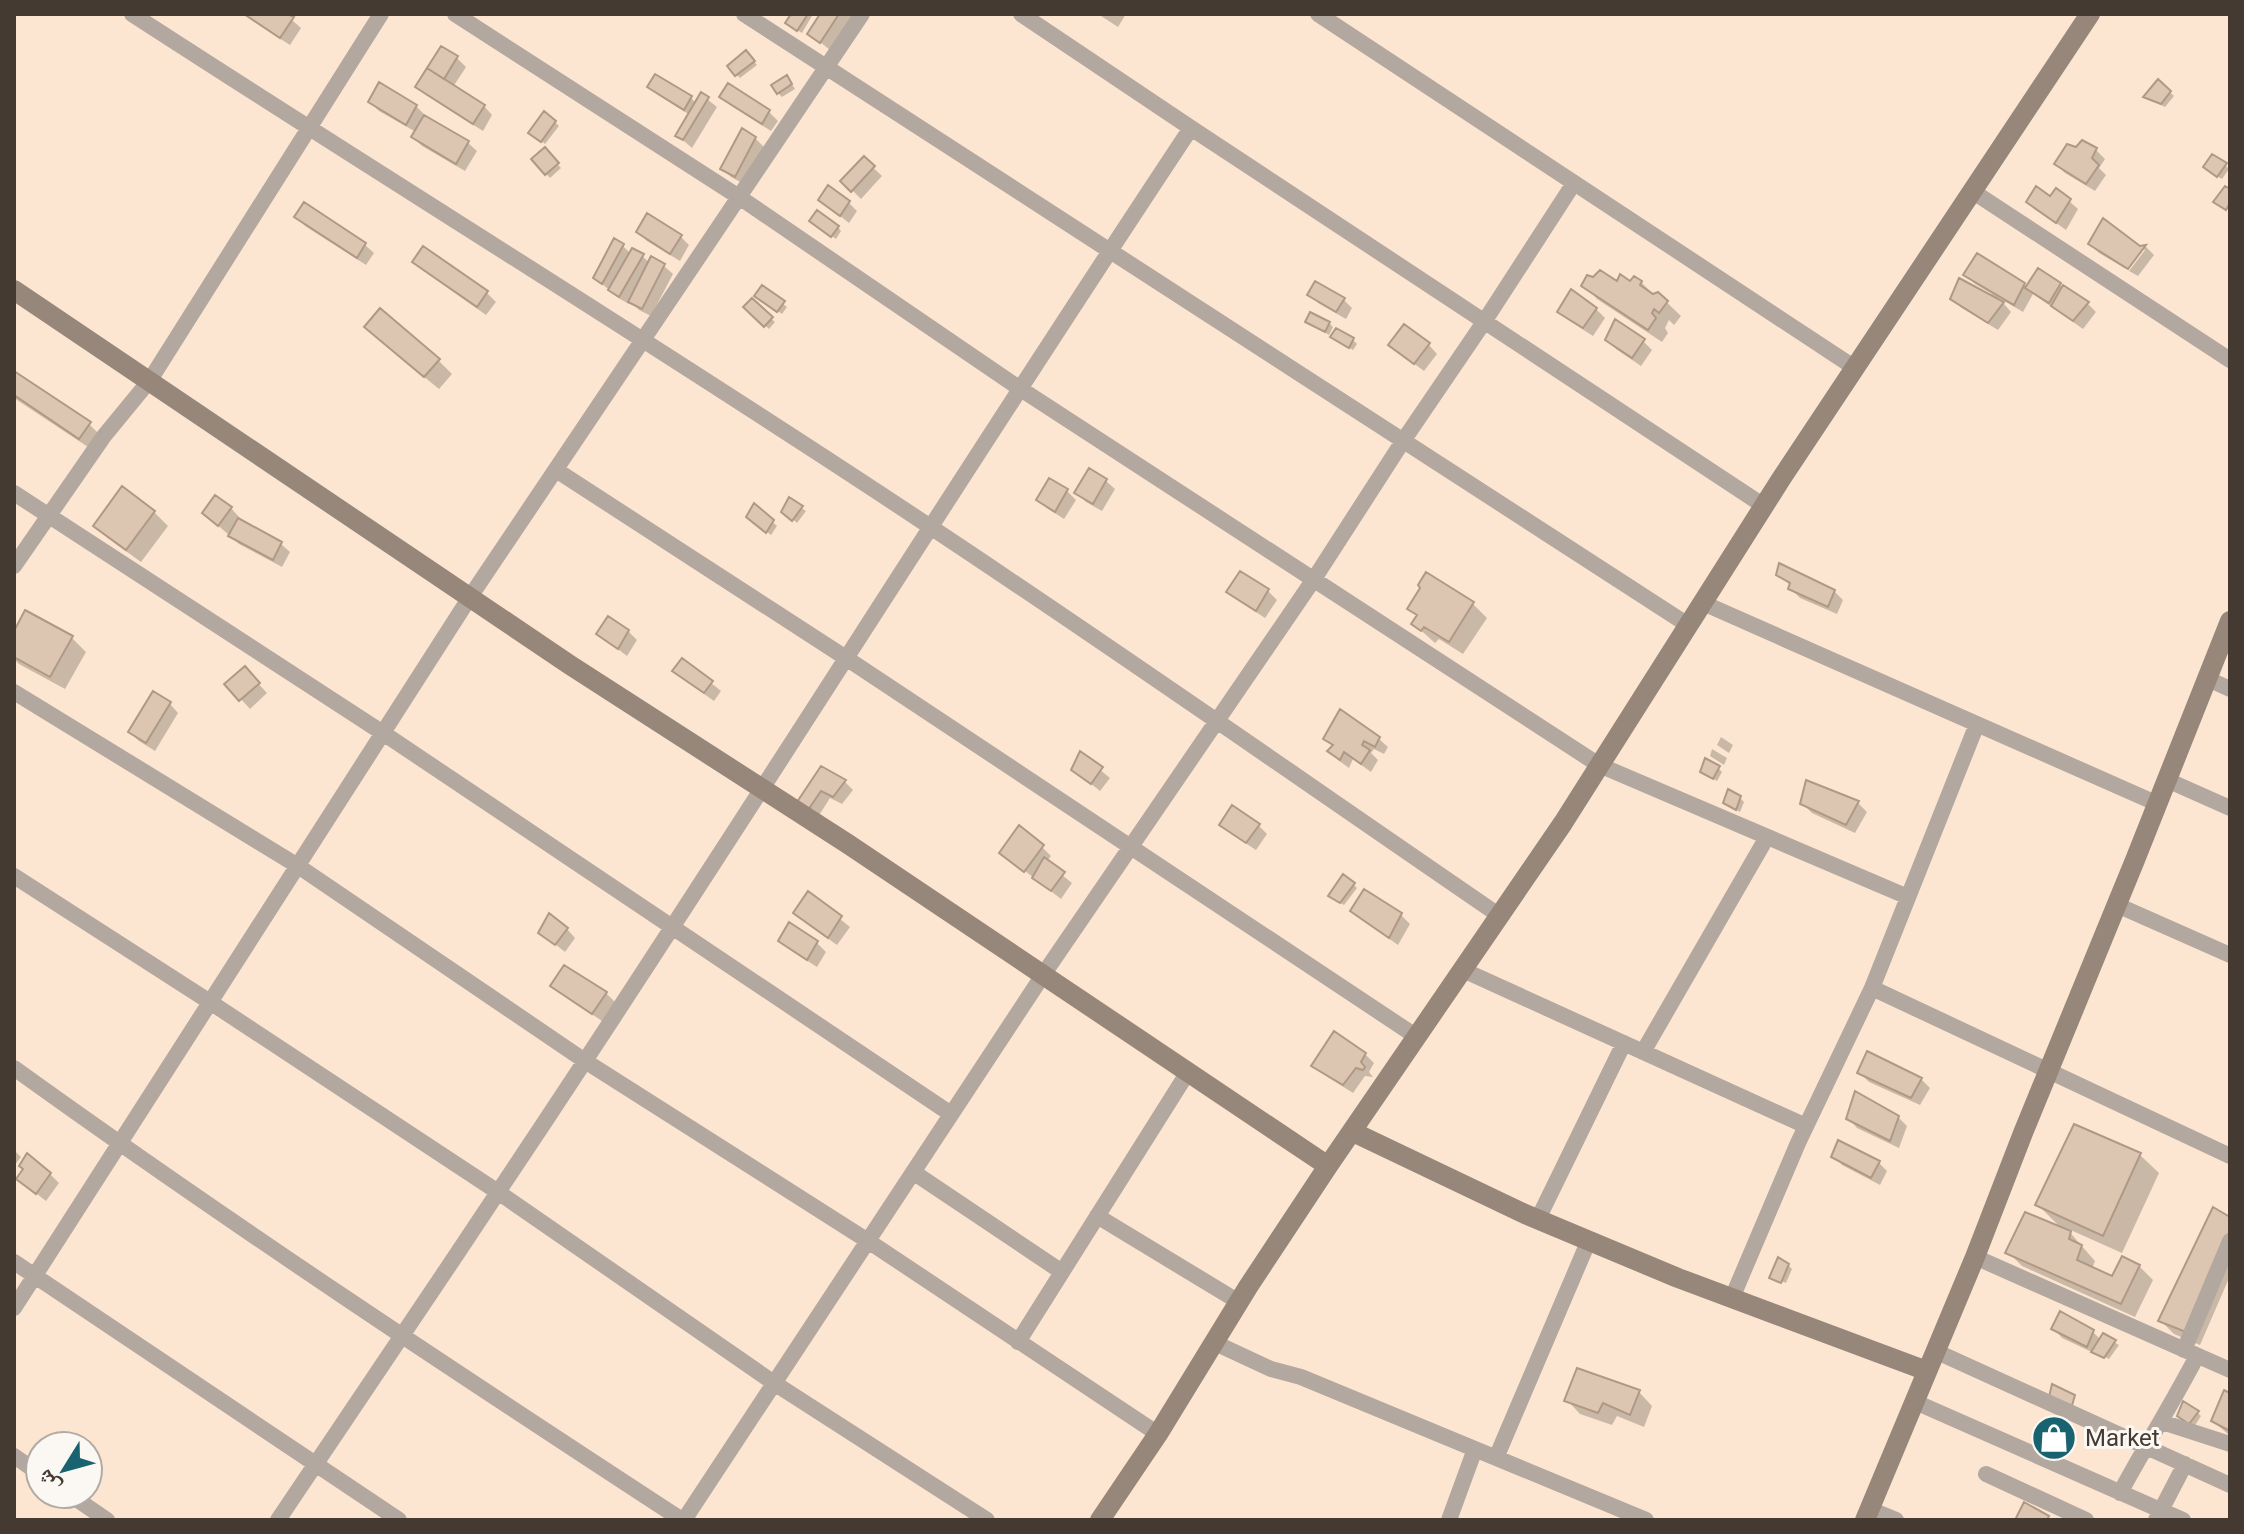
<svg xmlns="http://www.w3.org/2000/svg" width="2244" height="1534" font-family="Roboto,'Noto Naskh Arabic',sans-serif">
  <rect width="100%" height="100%" fill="#fde6d1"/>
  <path fill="#0003" d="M246,14H285L301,28L290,45L254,22Z
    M793,14H813L802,33L792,27Z
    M823,14H853L830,50L810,34Z
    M1098,14H1126L1118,27Z
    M746,53L757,65L740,78L737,75Z
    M457,58L466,67L453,87L484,106L492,115L483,131L426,95L417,87Z
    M790,81L795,89L782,97L778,93Z
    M2158,82L2174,96L2165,107L2145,97Z
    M728,86L769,112L778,121L771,131L730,105L722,97Z
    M649,87L691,98L697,104L702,95L717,107L692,148L677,135L690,115L658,95Z
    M370,102L416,106L425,115L424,117L468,143L477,151L465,171L422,146L413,137L416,132L379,111Z
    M555,122L559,126L545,144L535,136Z
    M755,138L764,147L744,184L731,177L723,169Z
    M544,150L561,168L550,178L534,160Z
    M2096,150L2105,159L2099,168L2106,175L2095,191L2065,173L2056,164Z
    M864,159L882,176L861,199L843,181Z
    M2225,165L2229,169L2222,179L2209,171Z
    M2051,199L2069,201L2078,209L2066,230L2038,210L2029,202Z
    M820,200L848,202L857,211L849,223Z
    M297,217L365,245L374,253L366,265L305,226Z
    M816,225L838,227L841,231L836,239Z
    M638,232L680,236L689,245L680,261L647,241Z
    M2090,244L2142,247L2126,269L2099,253Z
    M622,245L631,254L642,256L650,263L664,266L673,274L651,316L639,310L630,301L629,304L620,299L595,278Z
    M2142,247H2146L2154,255L2138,276L2129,271L2145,250Z
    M424,249L487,293L496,302L486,315L423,270L415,262Z
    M1966,275L2024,285L2028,288L2059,285L2087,303L2096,312L2083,329L2033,294L2023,312L1999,298L2011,312L1998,330L1962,308L1953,299L1990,297L1992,294L1975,284Z
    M1641,282L1654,295L1658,294L1681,316L1674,325L1669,320L1665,328L1668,333L1662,342L1597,299L1584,285Z
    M762,287L787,307L782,314L761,299Z
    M1310,294L1343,299L1352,308L1346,319L1318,303Z
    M752,301L775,322L769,329L746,307Z
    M1596,309L1605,318L1593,336L1568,320L1559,311Z
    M1307,322L1329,323L1333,327L1329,335Z
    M1333,337L1353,340L1357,344L1353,350Z
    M1608,340L1643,341L1652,350L1641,366L1616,349Z
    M380,341L438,360L452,374L439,389Z
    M1429,345L1437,354L1424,371L1400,353Z
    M14,374L89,424L103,438L94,451L14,398Z
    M1050,481L1067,491L1076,500L1064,519L1047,508L1038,499Z
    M1106,481L1115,489L1102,511L1086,502L1077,493Z
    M790,500L806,511L797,523L788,515Z
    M755,506L777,526L771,535L752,521Z
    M231,508L239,517L237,520L281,544L290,552L282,567L239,544L204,513Z
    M154,512L168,526L141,562L109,539L95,526Z
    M1240,574L1268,591L1277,600L1265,618L1238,600L1229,592Z
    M1778,574L1834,591L1843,600L1837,614L1800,598L1791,589V586Z
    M1427,575L1473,604L1487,618L1463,654L1439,639L1435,643L1414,624L1418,617L1410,608Z
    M628,631L637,640L627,656L598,634Z
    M14,635L72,638L86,652L65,689L19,664L14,659Z
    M683,660L721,691L714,701L684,680L675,671Z
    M253,678L267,693L250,709L227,684Z
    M170,704L178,713L155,751L139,741L130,732Z
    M1721,737L1733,745L1729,753L1717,745Z
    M1325,738L1379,739L1388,747L1384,754L1374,749L1371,753L1378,760L1371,772L1353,759L1349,768L1338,760L1330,751L1334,746Z
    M1712,749L1727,758L1724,765L1710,756Z
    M1081,754L1110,778L1100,791L1073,769Z
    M1718,768L1722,772L1717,781L1702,772Z
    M822,769L845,782L853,790L842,804L830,798L818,817L808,811Z
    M1740,798L1744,802L1740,812L1729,806Z
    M1858,803L1867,812L1855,833L1812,813L1803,804Z
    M1222,825L1259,826L1267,834L1256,850L1230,833Z
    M1042,847L1051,856L1046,862L1072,883L1061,899L1002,853Z
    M1353,884L1357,888L1344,905L1334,899Z
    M809,894L850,927L837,945L805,922L796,913Z
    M1352,910L1401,915L1410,924L1398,945L1361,919Z
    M790,925L817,943L826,952L817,967L789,949L780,940Z
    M567,929L575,938L565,952L540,932Z
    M553,985L606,993L615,1002L602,1021L562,994Z
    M1365,1054L1374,1063L1369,1072L1373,1077L1365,1076L1353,1093L1323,1074L1314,1066Z
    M1860,1073L1921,1079L1930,1088L1920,1105L1869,1082Z
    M1898,1117L1907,1126L1899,1148L1857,1128L1849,1119Z
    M2075,1126L2140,1155L2159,1173L2122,1253L2066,1228L2095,1261L2092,1269L2113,1279L2139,1266L2153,1280L2135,1317L2022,1266L2008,1252L2062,1229L2038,1205Z
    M14,1150L21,1157L14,1166Z
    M1834,1156L1879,1163L1887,1171L1880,1185L1842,1165Z
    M25,1169L50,1174L59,1183L46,1201L28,1187Z
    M2230,1219V1276L2200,1345L2174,1334L2161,1321Z
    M1788,1265L1792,1269L1786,1283L1773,1278Z
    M2054,1329L2093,1332L2101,1340L2104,1336L2119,1345L2109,1359L2096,1352V1354L2062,1338Z
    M1639,1392L1652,1406L1644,1427L1617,1416L1612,1425L1580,1414L1567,1400Z
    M2230,1395V1436L2213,1421Z
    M2198,1413L2201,1416L2194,1427L2184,1420Z"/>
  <path fill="#ddc6b1" stroke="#af9985" stroke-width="2" d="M244,14H288L294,17L280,38Z
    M791,14H808L797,31L785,23Z
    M820,14H839L820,43L807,34Z
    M441,46L458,56L444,79L427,68Z
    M746,50L755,61L735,76L727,66Z
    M427,68L485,105L473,124L415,87Z
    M655,74L692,96L684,110L647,87Z
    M787,75L792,84L777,94L771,85Z
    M2158,79L2171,91L2161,104L2143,97Z
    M379,82L417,105L406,125L368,102Z
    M728,83L770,110L762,124L719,97Z
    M701,92L709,97L683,140L675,136Z
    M544,111L556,121L541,142L528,133Z
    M424,115L469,141L456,164L411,137Z
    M742,128L756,137L735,177L720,169Z
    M2082,140L2097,148L2092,158L2099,165L2086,184L2054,164L2067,144L2076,147Z
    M545,147L559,163L545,175L531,159Z
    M2212,154L2227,163L2217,177L2203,167Z
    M864,156L875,166L851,192L840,181Z
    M828,185L850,201L840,216L818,200Z
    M2036,186L2050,196L2056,188L2071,199L2056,223L2026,202Z
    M2225,186L2230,189V203L2226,210L2213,202Z
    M304,202L366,243L357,258L294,217Z
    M817,210L839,226L831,237L809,221Z
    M647,213L682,235L670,254L636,232Z
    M2103,218L2140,246L2146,245L2128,269L2088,244Z
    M614,238L624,244L602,284L593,278Z
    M423,246L488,291L477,307L412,262Z
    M632,248L644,254L619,297L608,290Z
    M1977,253L2025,283L2014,305L1963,275Z
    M651,256L665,264L642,309L628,302Z
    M2038,268L2061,283L2049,303L2025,288Z
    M1600,270L1617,281L1620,274L1630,281L1634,276L1642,281L1640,285L1653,294L1658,292L1668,301L1659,313L1654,309L1652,313L1656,318L1648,330L1581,286L1587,275L1593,277Z
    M1959,278L2004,302L1988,323L1950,299Z
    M1315,281L1345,298L1336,312L1307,295Z
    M762,285L785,301L777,312L754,296Z
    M2063,285L2089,302L2073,321L2051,306Z
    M1571,289L1597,308L1583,328L1557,312Z
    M752,298L773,317L764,327L743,307Z
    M380,308L440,359L424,377L364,327Z
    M1310,312L1330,322L1325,332L1305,322Z
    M1615,319L1645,339L1632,358L1605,340Z
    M1404,324L1430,343L1414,364L1388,345Z
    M1336,328L1354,338L1349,348L1330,337Z
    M14,371L91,422L79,439L14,395Z
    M1089,468L1107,479L1093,504L1074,493Z
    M1049,478L1068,489L1055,512L1036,500Z
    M122,486L155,511L126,550L93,526Z
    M215,495L232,507L218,526L202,513Z
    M789,497L803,506L792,521L781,512Z
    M754,503L774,520L766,533L746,517Z
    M238,518L282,542L273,560L228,536Z
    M1779,563L1835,590L1828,607L1788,589L1790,583L1776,575Z
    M1240,571L1269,589L1256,611L1226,592Z
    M1426,572L1474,602L1449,642L1424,627L1421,631L1411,624L1417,615L1407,609L1420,588L1418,585Z
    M25,610L73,636L50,677L14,657V631Z
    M608,616L629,630L618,649L596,634Z
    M682,658L713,681L704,693L672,671Z
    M245,666L260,683L239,701L224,684Z
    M153,691L171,702L146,743L128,732Z
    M1340,709L1380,737L1375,747L1364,741L1362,745L1370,750L1361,764L1344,752L1340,760L1327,751L1333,745L1323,739Z
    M1080,751L1103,767L1091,784L1071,770Z
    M1705,758L1720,766L1713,779L1700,772Z
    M821,766L846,780L833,797L821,791L808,810L797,802Z
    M1806,780L1859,801L1846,825L1800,804Z
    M1728,789L1741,796L1736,810L1723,803Z
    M1232,805L1260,824L1246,843L1219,825Z
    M1019,825L1044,845L1024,872L999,853Z
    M1044,857L1065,872L1051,891L1032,878Z
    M1343,874L1355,883L1340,903L1328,896Z
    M1364,889L1402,913L1389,938L1350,911Z
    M808,891L842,916L828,938L793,913Z
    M549,913L568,928L555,945L538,933Z
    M789,922L818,941L807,960L778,941Z
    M564,965L607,992L592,1014L550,986Z
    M1334,1031L1366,1053L1361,1062L1365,1067L1363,1070L1356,1068L1343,1085L1311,1066Z
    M1867,1051L1922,1078L1911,1098L1857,1073Z
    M1855,1091L1899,1116L1890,1141L1846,1119Z
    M2074,1124L2141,1153L2103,1236L2035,1205Z
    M1838,1140L1880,1161L1871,1178L1831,1157Z
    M27,1153L51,1173L36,1194L16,1179L23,1169L19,1166Z
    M2213,1207L2230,1217V1233L2186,1332L2158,1321Z
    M2025,1212L2071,1231L2069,1239L2082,1245L2077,1260L2112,1276L2122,1256L2140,1265L2121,1304L2005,1253Z
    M1778,1257L1789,1264L1781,1283L1769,1278Z
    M2060,1311L2094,1330L2087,1347L2051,1329Z
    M2103,1333L2116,1340L2104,1358L2091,1352Z
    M1577,1368L1640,1390L1630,1415L1603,1403L1598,1413L1564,1401Z
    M2052,1384L2075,1395L2071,1409L2049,1397Z
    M2224,1390L2230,1393V1431L2211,1421Z
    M2183,1401L2199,1411L2189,1424L2177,1416Z
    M2024,1502L2049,1516L2047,1520H2015Z"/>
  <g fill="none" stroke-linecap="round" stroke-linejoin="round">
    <path stroke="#b2a89f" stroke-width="16" d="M132,14C397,186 666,351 929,526C1121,653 1310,786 1500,916
      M455,14L739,197L1019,388L1599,765L1908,897
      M744,14L1688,625
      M1021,14L1191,128L1764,506
      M1318,14L1855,368
      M1972,191L2230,360
      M556,470L846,658L1417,1037
      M14,493L383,733L951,1114
      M14,566L104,436L150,380L381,14
      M1703,603L2158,804
      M2208,679L2230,689
      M14,692L298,866L585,1061L868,1241L1158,1434
      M2167,780L2230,808
      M14,876L210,1002L498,1192L774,1383L987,1520
      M2117,905L2230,955
      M1463,970L1806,1126
      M1872,988L2230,1156
      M1643,1052L1767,837
      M14,1068C232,1225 457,1373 682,1520
      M913,1172L1062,1272
      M1097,1216L1239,1302
      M1538,1219L1624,1043
      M1975,1257L2230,1370
      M14,1262L399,1520
      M1732,1298L1798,1143L1872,988L1977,724
      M14,1308L470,597L862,14
      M1018,1342L1188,1072
      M1215,1343L1271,1369L1301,1377L1646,1520
      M2184,1350L2230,1241
      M1935,1351L2230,1485
      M1913,1401L2183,1520
      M2162,1422L2230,1444
      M14,1456L40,1474
      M1496,1458L1589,1240
      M1986,1474L2086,1520
      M2120,1493C2145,1447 2173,1402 2197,1356
      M69,1494L107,1520
      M1869,1509L1896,1520
      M278,1520C368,1386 459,1252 548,1117C765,789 973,456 1191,128
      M684,1520L1043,975L1314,579L1403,441L1484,322L1574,183
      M1449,1520L1475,1449
      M2156,1520L2185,1464"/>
    <path stroke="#96877a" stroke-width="20" d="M14,290L570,665L848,844L1328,1166
      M1353,1132L1525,1214L1678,1278L1927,1371
      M1100,1520L1158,1434L1248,1287L1328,1166L1563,823L1781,479L2090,14
      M1865,1520L1975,1257L2023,1133L2135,860L2230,621"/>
  </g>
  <defs>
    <g id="shop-disc" transform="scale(2.3)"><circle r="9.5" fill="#196270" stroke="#fbf7f2"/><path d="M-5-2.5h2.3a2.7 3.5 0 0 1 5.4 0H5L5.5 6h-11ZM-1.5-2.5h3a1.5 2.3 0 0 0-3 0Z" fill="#fff"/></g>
  </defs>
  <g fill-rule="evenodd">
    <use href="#shop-disc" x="2054" y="1438"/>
  </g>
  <g text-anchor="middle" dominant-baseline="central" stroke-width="6" stroke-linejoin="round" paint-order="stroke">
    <g font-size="24" fill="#443a32" stroke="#fbf7f2" text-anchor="start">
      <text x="2085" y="1438">Market</text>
    </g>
  </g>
  <rect width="2244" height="1534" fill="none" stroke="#443a32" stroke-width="32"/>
  <g transform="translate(64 1470) rotate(233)"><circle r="38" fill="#fbf7f2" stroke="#b2aba5" stroke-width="2"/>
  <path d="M0-6L14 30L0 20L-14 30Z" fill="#196270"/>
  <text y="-12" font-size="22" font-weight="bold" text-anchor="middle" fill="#443a32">ش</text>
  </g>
</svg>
